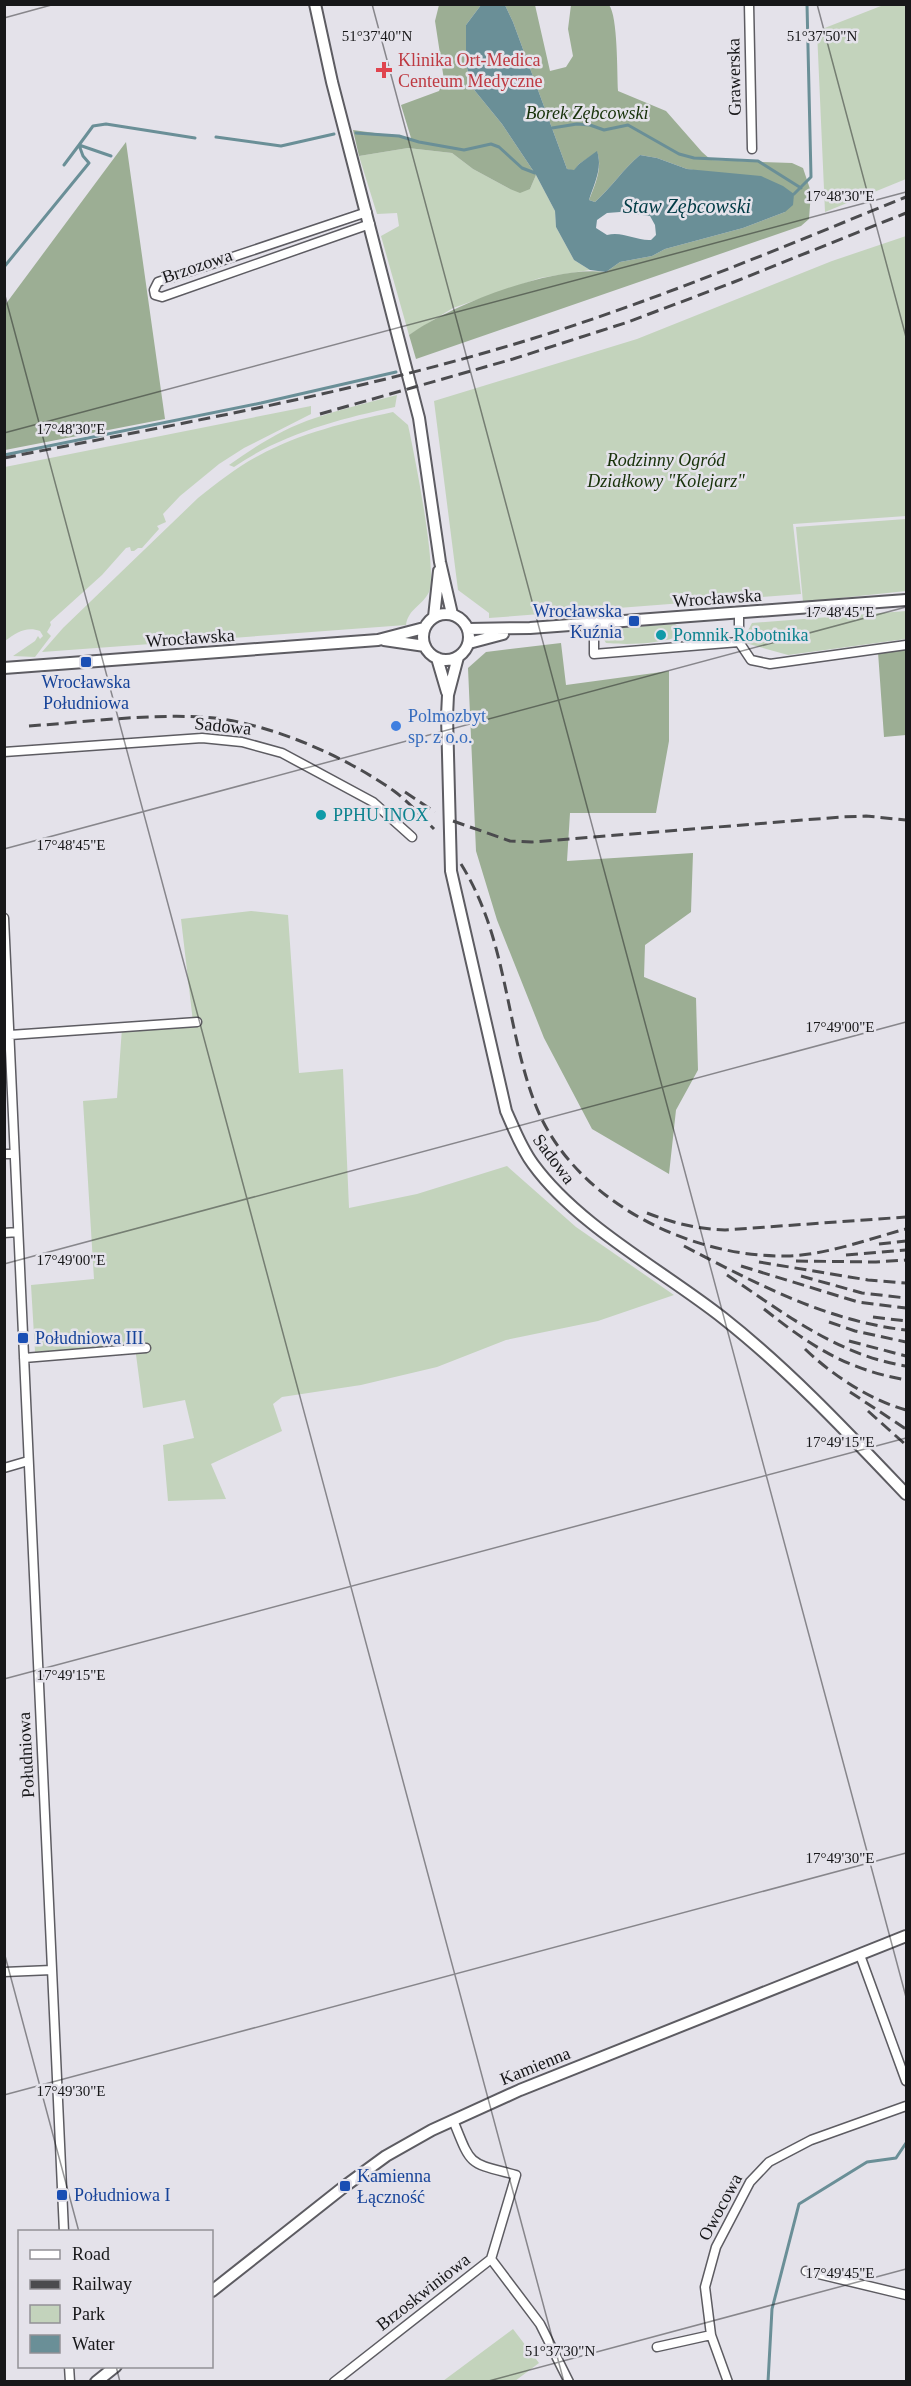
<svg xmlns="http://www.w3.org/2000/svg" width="911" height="2386" font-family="'Times New Roman',serif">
  <rect width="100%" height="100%" fill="#e4e2ea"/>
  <path fill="#c3d3bc" d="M886,4L906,5V179L825,212L817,31Z
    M408,148L452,153L473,169L510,189H530L536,175L555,211L556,227L574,260L590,270L540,278L453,308L409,335L381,236L399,226L397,213L377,214L359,156Z
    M906,236V516L793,524L801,594L489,618V613L458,590L434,401L637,339L832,261Z
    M397,395L395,407C339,419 282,434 234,467L229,465C256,446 284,428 315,418C342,409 370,402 397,395Z
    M311,406V414L244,448L219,464L180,496L163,514L166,522L157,526L159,529L142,548H138L134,551H131L130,547L126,548L102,575L50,622L51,625L47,632L51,636L35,657L13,656L35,641L38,636L40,639L43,636L40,631C26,626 16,633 5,641V467Z
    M393,412L408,425C414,452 438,571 429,592C423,605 408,609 406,625L42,652L63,628L198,498C217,483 237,467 258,456C300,433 347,422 393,412Z
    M906,519V591L803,602L796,527Z
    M906,611V639L788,655L742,642L752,623Z
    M675,624L679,627L680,636C659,644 629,645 606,643L602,636L603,631L607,629Z
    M251,911L288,915L299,1073L343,1069L349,1208L417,1194L507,1166L576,1227L674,1295L598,1321L506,1340L437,1367L361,1385L282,1397L273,1404L282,1431L211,1464L226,1499L168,1501L163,1445L194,1438L185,1400L143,1408L135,1347L35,1352L31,1285L94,1279L83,1101L117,1098L122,1028L193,1022L181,919Z
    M513,2329L539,2363L515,2381H443Z"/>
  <path fill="#9cae94" d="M439,5H481L466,25V63L471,86L502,124L536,175L530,189L520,193L510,189L473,169L452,153L408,148L359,156L353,130L411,138L401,105L439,91L444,80L435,21Z
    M505,5H535L550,71L566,67L573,56L568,29L571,5H609C618,16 617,74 618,91L666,111L702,152L711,160L792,163L803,168L811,192L809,219L801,226L416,359L409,335C453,304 553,265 606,272L620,262L652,256L665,249L743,228L785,212L712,173L687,169L657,158L640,155C623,169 612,187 595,202L589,200C595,185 603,167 597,152L579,164L574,171L567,169L513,22Z
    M126,142L165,419L5,450V305Z
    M561,643L566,685L669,671V741L656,813H570L567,861L693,853L691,912L645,945L644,977L696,998L698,1070L676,1110L669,1174L592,1129L544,1038L497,920L476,851L468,668L486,652Z
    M906,649V735L884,737L878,652Z"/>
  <path fill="#6a8f97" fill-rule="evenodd" d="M481,5H505L513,22L567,169L574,170L579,164L597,151C603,168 594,184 589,200L595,202C612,187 623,169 640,155L657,158L687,169L761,176L783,186L794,194L793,205L785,212L743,228L665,249L652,256L620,262L606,272L590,270L574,260L556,227L555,211L536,175L502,124L471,86L466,63V25ZM620,212L650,216L655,225L656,235L651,240C636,241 623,231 607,235L596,228L597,220L607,213Z"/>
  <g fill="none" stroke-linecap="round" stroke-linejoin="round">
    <path stroke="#6a8f97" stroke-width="3" d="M552,128L577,124L590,125L604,130L628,125L679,154L694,158L758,161L801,188
      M356,133L399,136L419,142L464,150L491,144L499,147L522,168L535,173
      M216,137L281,146L334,134
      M64,165L79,145L111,156
      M794,194L811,177L807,4
      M4,267L89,163L83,156L79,145L93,126L106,124L195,138
      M4,455L261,403L396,372
      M768,2382L772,2309L799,2204L867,2162L896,2158L906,2143"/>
    <g stroke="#5d5c62" stroke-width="11">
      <path id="street" d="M749,4L752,149
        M367,212L158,282L154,290L155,295L162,297L370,224
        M594,624V654L739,642V613
        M739,642L751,660L770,664L906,645
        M4,752L202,738L242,742L282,753L373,802L412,837
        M4,918L64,2232
        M10,1035L197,1022
        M4,1154H14
        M4,1233L18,1232
        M24,1358L146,1348
        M4,1468L28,1461
        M860,1955L906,2081
        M4,1972L52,1970
        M491,2259L540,2324L569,2382
        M806,2271L906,2295
        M657,2347L711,2335
        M69,2366L70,2382
        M334,2382L491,2259L516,2175C467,2162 472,2167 453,2120
        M728,2382L711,2335L705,2287L716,2247L750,2182L769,2162L811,2140L906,2106"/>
    </g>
    <g stroke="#5d5c62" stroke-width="14">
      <path id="secondary" d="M315,4L332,82L419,418L440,562L452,614
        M423 637a23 23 0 1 1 46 0a23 23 0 1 1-46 0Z
        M434,617L439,571
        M468,629L530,628L906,600
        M384,640L425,646
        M469,643L503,634
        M458,657L448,695L447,716L451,871L506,1111C514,1129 521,1148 533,1164C578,1226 662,1270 723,1318C789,1370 848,1433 906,1494
        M437,658L447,692
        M4,668L378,640L424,628
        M212,2291L345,2186L386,2156L432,2130L520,2090L906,1936
        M96,2382L116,2366"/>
    </g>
    <use href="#street" stroke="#fff" stroke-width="8"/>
    <use href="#secondary" stroke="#fff" stroke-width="10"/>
    <path stroke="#4b4b4e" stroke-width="3" stroke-dasharray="12 6" stroke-linecap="butt" d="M320,414L513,359L628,322L734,282L906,213
      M4,458C173,425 343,395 508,346C644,306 775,250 906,197
      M29,726C86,722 145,714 203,717C265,721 343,755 394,791C409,802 421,816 434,829
      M405,792L435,812
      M453,821L510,841L532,842L841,817L866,816L906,820
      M461,864C507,938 505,1022 534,1101C570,1199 688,1258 787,1256C827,1255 868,1239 906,1229
      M647,1213C673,1223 697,1229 725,1230L906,1217
      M879,1244L906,1241
      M684,1246C755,1283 826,1321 906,1330
      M846,1255L906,1250
      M796,1261L876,1262L906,1260
      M759,1262L868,1280L906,1283
      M741,1266L858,1302L906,1308
      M727,1275C784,1313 837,1355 906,1366
      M801,1276L862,1293L906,1298
      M764,1309C812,1347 846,1369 906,1380
      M873,1317L906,1321
      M829,1322L855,1331L906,1342
      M849,1341L906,1356
      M805,1349C832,1375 870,1400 906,1410
      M850,1392L906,1429
      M868,1411L906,1445"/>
  </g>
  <path fill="none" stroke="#171719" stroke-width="1.5" stroke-opacity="0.45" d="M372,4L906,1997M817,4L906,337M4,18L55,4M4,292L564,2382M4,433L906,192M4,849L906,607M4,1264L906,1022M4,1679L906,1438M4,1952L79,2232M4,2095L906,1853M116,2366L120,2382M485,2382L906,2269"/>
  <path fill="#e0444e" stroke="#e4e2ea" stroke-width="2" d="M381 61h6v6h6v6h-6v6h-6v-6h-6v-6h6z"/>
  <g fill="#1a4fb4" stroke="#e4e2ea" stroke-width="2">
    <rect x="628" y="615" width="12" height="12" rx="3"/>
    <rect x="80" y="656" width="12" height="12" rx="3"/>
    <rect x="17" y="1332" width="12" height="12" rx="3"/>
    <rect x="339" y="2180" width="12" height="12" rx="3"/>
    <rect x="56" y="2189" width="12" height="12" rx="3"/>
  </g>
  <g fill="#0f9aa8" stroke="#e4e2ea" stroke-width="2">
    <circle cx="661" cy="635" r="6"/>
    <circle cx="321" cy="815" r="6"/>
  </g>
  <circle fill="#3f7fe0" stroke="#e4e2ea" stroke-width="2" cx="396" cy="726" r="6"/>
  <g text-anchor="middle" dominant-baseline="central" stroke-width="5" stroke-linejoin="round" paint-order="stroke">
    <g font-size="18" fill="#be3a42" stroke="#e4e2ea" text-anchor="start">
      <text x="398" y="60">Klinika Ort-Medica<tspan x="398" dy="21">Centeum Medyczne</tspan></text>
    </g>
    <g font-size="18" fill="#171719" stroke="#e4e2ea">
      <text transform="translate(734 77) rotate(-91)">Grawerska</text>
      <text transform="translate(197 266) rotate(-19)">Brzozowa</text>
      <text transform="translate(717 598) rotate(-4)">Wrocławska</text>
      <text transform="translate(190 638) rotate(-4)">Wrocławska</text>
      <text transform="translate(223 726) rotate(6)">Sadowa</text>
      <text transform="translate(554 1159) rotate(53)">Sadowa</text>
      <text transform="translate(26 1755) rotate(-93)">Południowa</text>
      <text transform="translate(535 2066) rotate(-22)">Kamienna</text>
      <text transform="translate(720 2207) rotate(-62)">Owocowa</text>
      <text transform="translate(423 2292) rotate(-38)">Brzoskwiniowa</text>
    </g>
    <g font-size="18" font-style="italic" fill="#18320a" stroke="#e4e2ea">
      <text x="587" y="113">Borek Zębcowski</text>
      <text x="666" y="460">Rodzinny Ogród<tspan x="666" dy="21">Działkowy "Kolejarz"</tspan></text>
    </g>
    <g font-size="18" fill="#164399" stroke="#e4e2ea" text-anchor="start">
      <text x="622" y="611" text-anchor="end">Wrocławska<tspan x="622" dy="21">Kuźnia</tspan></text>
      <text x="86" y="682" text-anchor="middle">Wrocławska<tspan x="86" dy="21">Południowa</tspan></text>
      <text x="35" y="1338">Południowa III</text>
      <text x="357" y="2176">Kamienna<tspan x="357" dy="21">Łączność</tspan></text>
      <text x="74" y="2195">Południowa I</text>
    </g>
    <g font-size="18" fill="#0d838f" stroke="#e4e2ea" text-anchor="start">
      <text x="673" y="635">Pomnik Robotnika</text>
      <text x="333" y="815">PPHU INOX</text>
    </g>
    <g font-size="18" fill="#366cbe" stroke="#e4e2ea" text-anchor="start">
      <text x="408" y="716">Polmozbyt<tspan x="408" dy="21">sp. z o.o.</tspan></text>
    </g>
    <g font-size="20" font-style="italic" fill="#003b45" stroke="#e4e2ea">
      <text x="687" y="206">Staw Zębcowski</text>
    </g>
  </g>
  <g font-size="15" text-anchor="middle" fill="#171719" stroke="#e4e2ea" stroke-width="5" stroke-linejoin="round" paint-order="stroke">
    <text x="377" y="41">51°37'40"N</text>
    <text x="822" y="41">51°37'50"N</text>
    <text x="840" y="201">17°48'30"E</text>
    <text x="71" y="434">17°48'30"E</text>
    <text x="840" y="617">17°48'45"E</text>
    <text x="71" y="850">17°48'45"E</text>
    <text x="840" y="1032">17°49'00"E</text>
    <text x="71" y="1265">17°49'00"E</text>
    <text x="840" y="1447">17°49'15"E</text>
    <text x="71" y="1680">17°49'15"E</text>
    <text x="840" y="1863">17°49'30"E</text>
    <text x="71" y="2096">17°49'30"E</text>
    <text x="840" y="2278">17°49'45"E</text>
    <text x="560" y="2356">51°37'30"N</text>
  </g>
  <rect width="911" height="2386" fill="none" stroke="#171719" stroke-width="12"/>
  <rect x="18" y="2230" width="195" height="138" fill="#e4e2ea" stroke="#929196" stroke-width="1.5"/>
  <rect x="30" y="2250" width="30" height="9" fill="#ffffff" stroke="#929196" stroke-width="1.5"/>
  <text x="72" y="2260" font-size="18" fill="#171719">Road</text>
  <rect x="30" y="2280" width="30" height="9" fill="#4b4b4e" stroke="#929196" stroke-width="1.5"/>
  <text x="72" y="2290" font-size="18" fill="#171719">Railway</text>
  <rect x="30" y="2305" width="30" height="18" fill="#c3d3bc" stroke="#929196" stroke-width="1.5"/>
  <text x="72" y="2320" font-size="18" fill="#171719">Park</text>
  <rect x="30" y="2335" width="30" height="18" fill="#6a8f97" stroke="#929196" stroke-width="1.5"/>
  <text x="72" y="2350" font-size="18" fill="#171719">Water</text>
</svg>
